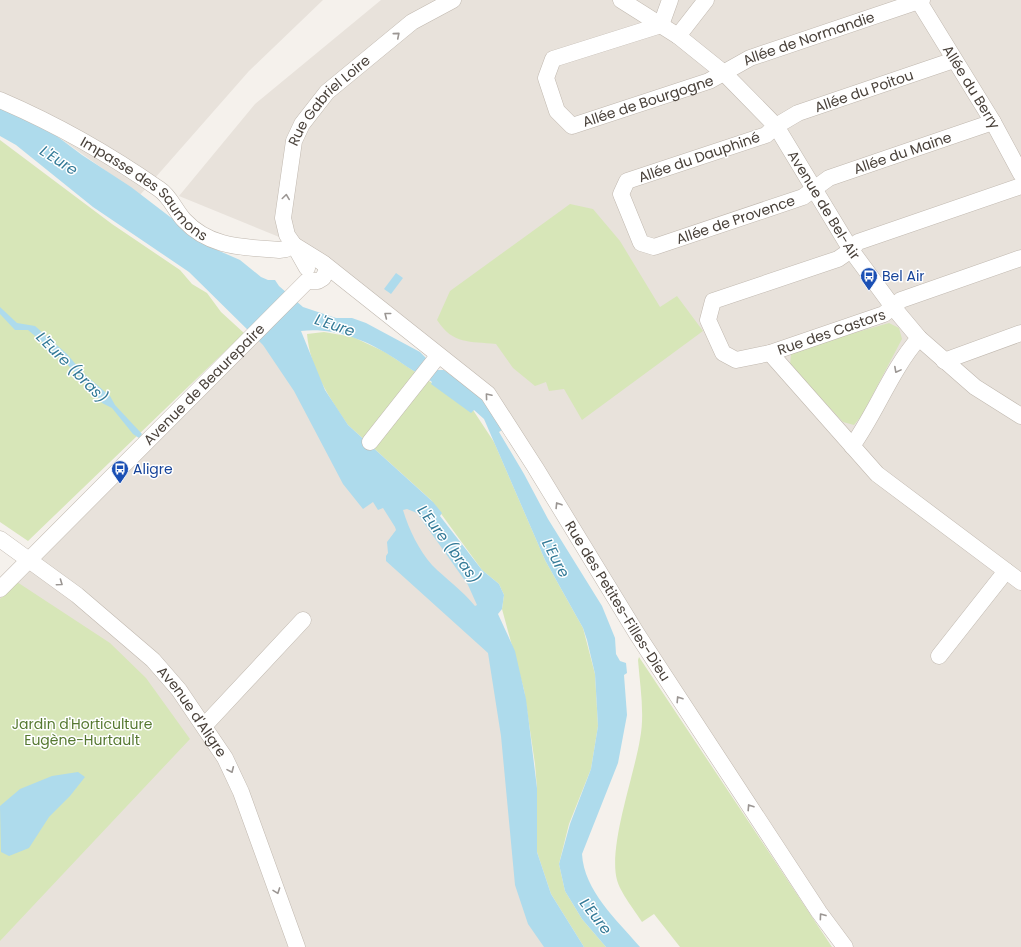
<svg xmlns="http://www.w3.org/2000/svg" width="1021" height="947" font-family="Poppins,sans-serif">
  <rect width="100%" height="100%" fill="#f5f1ec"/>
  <path fill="#e8e2db" d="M0,0H323L249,71L140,195L54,134L0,107Z
    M381,0H1021V947H852L652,648L495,391L316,252L179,196L255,104Z
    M255,329L454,543L505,669L535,899L563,947H0V584Z"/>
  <path fill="#d7e6b8" d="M0,140L112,224L180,270L192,284L207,293L221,312L244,333L28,541L0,522Z
    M570,204L593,209L620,241L660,307L677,296L703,331L582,420L564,389L549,391L546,382L535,386L513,368L496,344C470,341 453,345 437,320L450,291Z
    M889,323L899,328L902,339L862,415L854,425L843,422L790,365L791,354L801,348Z
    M324,332L353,337L385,352L473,410L494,442L545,560L583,628L595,674L598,726L591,769L569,824L559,864L565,891L582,919L606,947H584L551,894L537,852V788L535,764L524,690L502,609L504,595L499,584L482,570L431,500L348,425C329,397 310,369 307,334Z
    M17,582L110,643L146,678L190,739L0,941V599Z
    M639,657L832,947H680L654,914L642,922C635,911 620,892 617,880C608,847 634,776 640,739C645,714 640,686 638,660Z"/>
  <path fill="#aedbec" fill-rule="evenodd" d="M0,107L54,134L82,155L131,187L208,246L240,260L261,277L268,280H275L279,286L303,307L336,318H352L366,323L420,352L426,358V364L434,370H444L484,399L502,430L499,432L524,474L548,519L602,606L615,638L616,654L620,661L626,663L627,673L624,675L627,715L618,763L582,854C584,891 617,920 640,947H606L582,919L565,891L559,864L570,824L591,769L598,726L595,674L587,640L583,628L545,560L484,419L474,410L471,413L431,384L432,382L428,379C413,372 400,361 386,353C362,338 329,327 301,331L325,390L348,425L433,502L442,513L440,516L482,570L499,584L504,595L502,609L498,614L515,651L526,699L537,788V852L551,894L584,947H544L528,924L515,885L501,736L488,653L386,561V556L388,553L387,542L396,530L395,527L383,508L378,510L373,502L363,509L343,484L294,391L263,345L189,272L93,207L16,145L0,136ZM407,509L417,513L468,585L477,605L475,606C462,590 446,579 432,565C419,550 409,530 403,510Z
    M396,273L403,278L391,294L384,289Z
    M0,307L17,323L35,326L67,354L83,373L110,396L115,405L142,434L139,438L133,434L112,408L102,403L94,392L61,358L28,330H15L0,314Z
    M78,772L85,777L70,796L49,817L29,848L9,856L1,852L0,806L20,789L52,776Z"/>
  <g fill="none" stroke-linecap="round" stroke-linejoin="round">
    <g stroke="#c0b8af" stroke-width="17">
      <g id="minor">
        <path id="s1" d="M621,0L678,36L724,73L776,126L851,250L893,307L919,338L975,387L1021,416"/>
        <path id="s2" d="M670,0L661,25L553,59L546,78L557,111L572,126L709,81L750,58L922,0"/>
        <path id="s3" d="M918,0L993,122L1021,174"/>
        <path d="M678,36L706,0"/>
        <path id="s4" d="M954,60L798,113L776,126L766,135L627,181L621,194L641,243L654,247L803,197L829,178L993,122"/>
        <path id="s5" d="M0,100C56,124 109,154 159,189C170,196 175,210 184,220C210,248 243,247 279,250L286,249L294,245"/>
        <path id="s6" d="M1021,186L858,242L851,250L838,259L713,301L708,320L723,353L736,360L770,353L884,314L901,300L1021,258"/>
        <path id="s7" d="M294,245L323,263L488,394L535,467L637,634L819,912L845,947"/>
        <path id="s8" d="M307,268L294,245L287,235L283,218L294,141L302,124L327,92L412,22L453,0"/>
        <path d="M770,353L877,474L1021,582"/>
        <path d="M944,361L1021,333"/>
        <path d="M370,442L438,356"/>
        <path d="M852,446C877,411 891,370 919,338"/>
        <path id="s9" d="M0,539L77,595L153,660L179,690L225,758L241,792L297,947"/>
        <path id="s10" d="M0,589L307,281H318L323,278L327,270L324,264"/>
        <path d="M939,656L1006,571"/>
        <path d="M205,725L303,620"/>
      </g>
    </g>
    <use href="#minor" stroke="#fff" stroke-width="16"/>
  </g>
  <defs><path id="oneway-chevron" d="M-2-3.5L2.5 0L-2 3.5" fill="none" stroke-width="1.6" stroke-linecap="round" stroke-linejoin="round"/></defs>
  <g stroke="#9b9693">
    <use href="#oneway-chevron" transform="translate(397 35) rotate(-40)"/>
    <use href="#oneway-chevron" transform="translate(286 197) rotate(-82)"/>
    <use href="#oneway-chevron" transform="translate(387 315) rotate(-142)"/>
    <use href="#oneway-chevron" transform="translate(897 370) rotate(118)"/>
    <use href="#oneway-chevron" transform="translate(488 396) rotate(-130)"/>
    <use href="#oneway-chevron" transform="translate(558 505) rotate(-122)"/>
    <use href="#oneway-chevron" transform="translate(60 583) rotate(35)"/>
    <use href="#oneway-chevron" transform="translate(679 699) rotate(-123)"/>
    <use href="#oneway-chevron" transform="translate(231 770) rotate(66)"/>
    <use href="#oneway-chevron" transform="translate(750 807) rotate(-123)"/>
    <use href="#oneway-chevron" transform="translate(277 891) rotate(70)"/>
    <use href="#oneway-chevron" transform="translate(822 916) rotate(-126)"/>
  </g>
  <defs>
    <g id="bus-pin" transform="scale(0.9)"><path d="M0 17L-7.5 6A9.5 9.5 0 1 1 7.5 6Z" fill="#1a4fb4" stroke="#fff"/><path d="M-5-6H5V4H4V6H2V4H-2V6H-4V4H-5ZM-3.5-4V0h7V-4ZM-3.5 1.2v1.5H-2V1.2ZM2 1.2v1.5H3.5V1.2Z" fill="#fff"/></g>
  </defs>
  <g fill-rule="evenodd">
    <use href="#bus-pin" x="869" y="276"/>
    <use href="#bus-pin" x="120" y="469"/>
  </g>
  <g text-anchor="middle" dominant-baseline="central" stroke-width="3" stroke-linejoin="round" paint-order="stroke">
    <g font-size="14" fill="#49413a" stroke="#fff">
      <text stroke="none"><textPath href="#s2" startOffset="469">Allée de Normandie</textPath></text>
      <text stroke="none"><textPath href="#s3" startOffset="102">Allée du Berry</textPath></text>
      <text transform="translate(864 91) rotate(-19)">Allée du Poitou</text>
      <text stroke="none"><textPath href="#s2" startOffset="296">Allée de Bourgogne</textPath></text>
      <text stroke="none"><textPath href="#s8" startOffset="188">Rue Gabriel Loire</textPath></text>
      <text stroke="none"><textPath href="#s4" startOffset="698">Allée du Maine</textPath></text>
      <text transform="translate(699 157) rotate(-19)">Allée du Dauphiné</text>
      <text stroke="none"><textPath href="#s5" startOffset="171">Impasse des Saumons</textPath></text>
      <text stroke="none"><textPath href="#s1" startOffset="293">Avenue de Bel-Air</textPath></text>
      <text stroke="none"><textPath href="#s4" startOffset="517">Allée de Provence</textPath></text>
      <text stroke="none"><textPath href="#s6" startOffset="501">Rue des Castors</textPath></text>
      <text stroke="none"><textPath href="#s10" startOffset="289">Avenue de Beaurepaire</textPath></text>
      <text stroke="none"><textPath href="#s7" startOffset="489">Rue des Petites-Filles-Dieu</textPath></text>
      <text stroke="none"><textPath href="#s9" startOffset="260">Avenue d'Aligre</textPath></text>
    </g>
    <g font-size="14" fill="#164399" stroke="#fff" text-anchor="start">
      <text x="882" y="276">Bel Air</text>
      <text x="133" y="469">Aligre</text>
    </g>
    <g font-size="14" fill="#557830" stroke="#fff">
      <text x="82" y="724">Jardin d'Horticulture<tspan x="82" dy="16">Eugène-Hurtault</tspan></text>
    </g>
    <g font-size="15" font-style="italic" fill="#337a97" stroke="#fff">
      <text transform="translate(59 160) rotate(33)">L'Eure</text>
      <text transform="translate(335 325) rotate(19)">L'Eure</text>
      <text transform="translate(72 367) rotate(45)">L'Eure (bras)</text>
      <text transform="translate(449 544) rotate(53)">L'Eure (bras)</text>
      <text transform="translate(556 558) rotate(62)">L'Eure</text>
      <text transform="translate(596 916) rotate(52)">L'Eure</text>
    </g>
  </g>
</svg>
